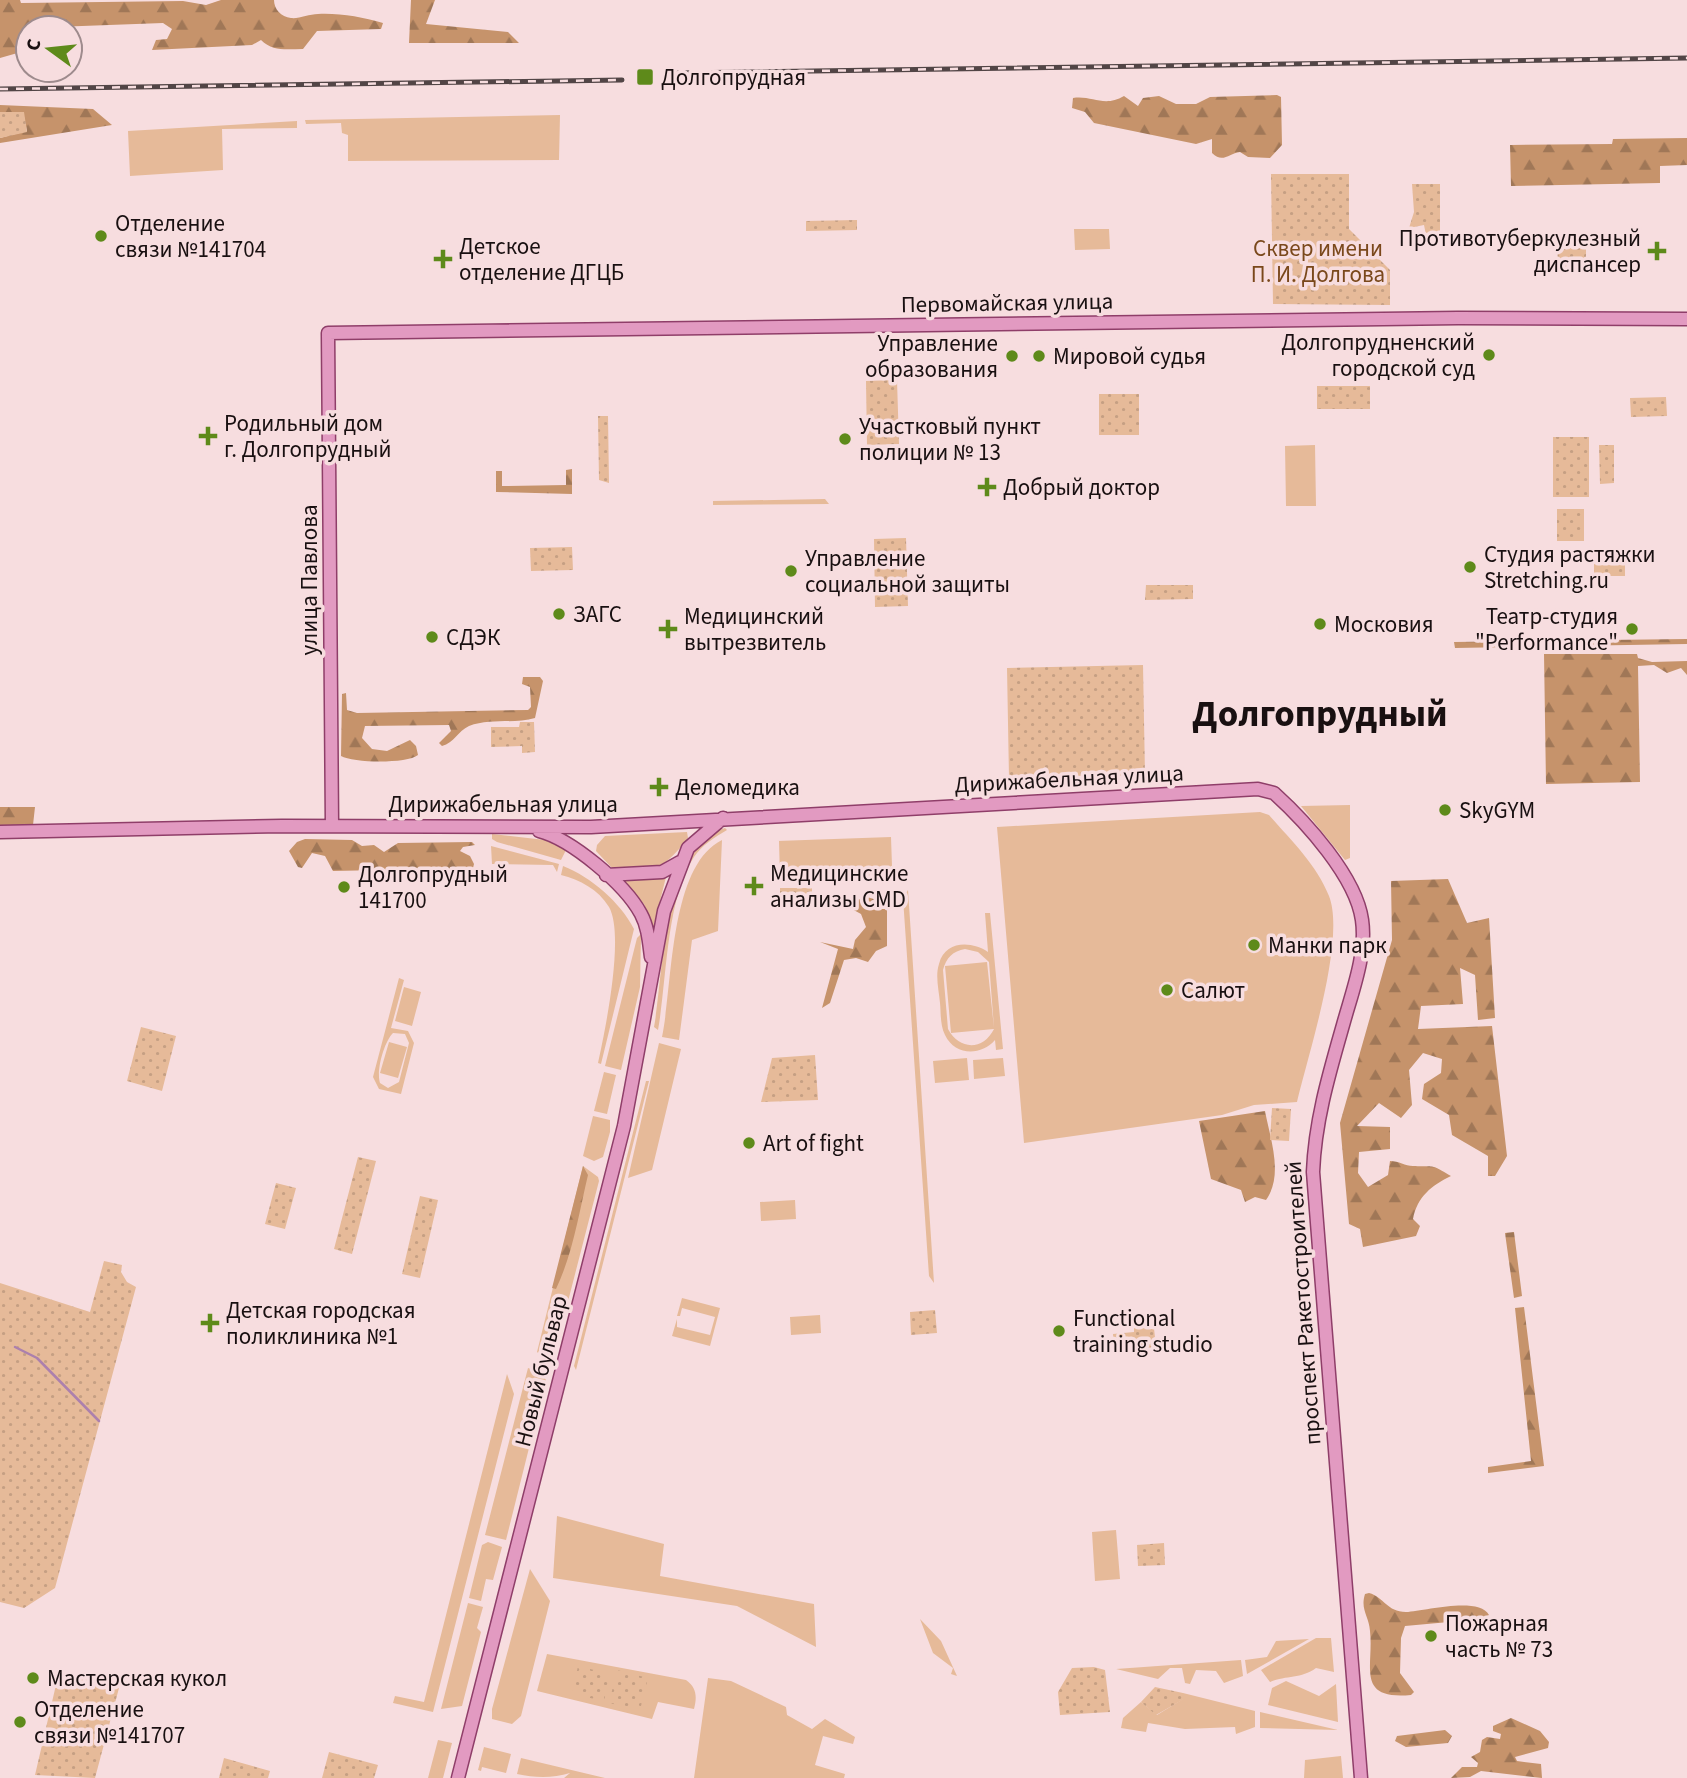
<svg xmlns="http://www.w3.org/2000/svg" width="1687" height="1778" font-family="'Source Sans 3',sans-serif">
  <defs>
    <pattern id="forest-firs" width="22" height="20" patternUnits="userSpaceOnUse" patternTransform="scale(1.75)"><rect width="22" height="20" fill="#c6936b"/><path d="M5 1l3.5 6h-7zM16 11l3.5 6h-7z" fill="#a07757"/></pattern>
    <pattern id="park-dots" width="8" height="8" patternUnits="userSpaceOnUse" patternTransform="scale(1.75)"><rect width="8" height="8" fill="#e6ba99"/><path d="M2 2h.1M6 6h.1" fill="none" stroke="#c59f83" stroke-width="1.8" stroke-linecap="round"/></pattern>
  </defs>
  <rect width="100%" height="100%" fill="#f7dddf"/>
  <path fill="#e6ba99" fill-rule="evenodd" d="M560,115L559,160L348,161V135L342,133L341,123L306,124L305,120Z
    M297,121V128L222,129L223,170L130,176L128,131Z
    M1074,229H1109L1110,249L1075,250Z
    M1315,445L1316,506H1286L1285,446Z
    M825,499L829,504L713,505V501Z
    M1350,805V858L1345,860L1301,806Z
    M1260,812L1269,815C1291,840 1317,865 1329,896C1346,939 1308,1055 1297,1102L1254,1105L1222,1115L1024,1143L997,827Z
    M725,828L727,830C715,837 702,845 694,857C666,899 667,980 658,1030L654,1027C664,974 662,847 725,828Z
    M687,832L688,838C660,874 656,868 613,869L596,851L597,845L605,836Z
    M492,834L545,840L566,850L561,860L497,842L492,839Z
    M891,837L892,866L898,870L897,877L780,878L779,841H777Z
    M722,840L718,931L692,940L679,1040L662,1037C673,985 669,866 722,840Z
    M491,846L559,864L557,872L553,865L492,864Z
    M563,866C591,877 620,902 634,929L601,1064L598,1063C605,1031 625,935 609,907C598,889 580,880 561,875Z
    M666,877L653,929L644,904L620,881Z
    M908,890L934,1283L929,1276L903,898Z
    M985,913H990L1003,1049L996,1050L995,1040C981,1056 955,1056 945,1035C940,1025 941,1013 940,1003C939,991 935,976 939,964C945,940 972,941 988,952ZM965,949L978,952L989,962L994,1028L987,962L945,966L951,1033L994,1029C983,1051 959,1050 948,1029L943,970C946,958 953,951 965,949Z
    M641,934L640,987L621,1070L605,1066L637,938Z
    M399,978L404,980L391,1028L408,1031L414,1043L401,1094L379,1089L373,1077ZM393,1033L405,1034L409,1043L399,1082L388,1088L380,1083C376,1071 384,1042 393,1033Z
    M404,987L421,992L412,1026L395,1021Z
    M389,1042L407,1047L398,1078L380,1073Z
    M659,1043L681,1049L652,1170L628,1178Z
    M967,1058L969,1080L935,1083L933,1061Z
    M1003,1058L1005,1076L974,1079L973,1060Z
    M604,1072L616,1075L607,1114L594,1111Z
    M646,1081H649L576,1370L574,1366Z
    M593,1116L610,1120V1132L603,1157L594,1161L583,1156Z
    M583,1166L598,1177L599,1181L556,1348L552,1353L542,1356L537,1352Z
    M795,1200L796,1219L761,1221L760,1202Z
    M682,1298L720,1308L710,1346L672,1336L677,1319V1327L710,1335L715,1317L682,1308L680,1316H677Z
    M820,1315L821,1333L791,1335L790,1317Z
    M528,1368L540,1372L546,1380L506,1540L485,1535Z
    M507,1374L514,1394L433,1712L393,1703L395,1696L424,1702Z
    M557,1516L664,1544L660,1576L814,1604L816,1647L737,1606L553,1578Z
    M1116,1530L1120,1579L1095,1581L1092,1532Z
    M488,1542L502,1547L493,1580L486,1579L481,1601L469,1598L482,1545Z
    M530,1569L550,1601L521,1716L512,1724L492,1719V1709Z
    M468,1603L483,1607L477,1628L481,1632L462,1706L441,1709Z
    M920,1619L941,1641L957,1676L951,1674L953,1668L933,1653Z
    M1316,1638H1331L1334,1672L1316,1668C1301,1679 1287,1675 1270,1682L1261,1670Z
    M1309,1639L1247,1674L1245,1660L1267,1657L1276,1641Z
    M547,1654L686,1680C697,1688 697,1697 694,1709L658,1702L652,1719L537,1691Z
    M1241,1660L1243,1676L1224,1683L1216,1671L1196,1670L1190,1684L1185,1683L1182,1668H1170L1158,1679L1116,1669Z
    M708,1678L731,1681L786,1707L787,1715L812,1729L825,1719L855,1737L853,1744L823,1736L815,1765L845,1774L844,1778H694Z
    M1286,1681L1319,1696L1336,1684L1338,1722L1268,1705L1272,1688Z
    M1183,1693L1255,1711V1727L1236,1734L1235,1727L1185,1729L1148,1723L1146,1732L1121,1728L1123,1718L1141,1702L1157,1715L1183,1699Z
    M1260,1712L1338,1730L1260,1728Z
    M438,1740L452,1743L443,1778H428Z
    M484,1747L511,1754L506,1773L482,1767L481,1771L478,1770Z
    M1341,1756L1343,1778H1304L1305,1760Z
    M521,1758L605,1778H564L570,1773C553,1778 536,1778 517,1774Z"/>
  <path fill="url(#forest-firs)" d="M0,0H20L21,3L183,1L206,5L221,0H274C274,9 281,17 291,18C299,19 309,14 318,14C340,13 362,17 383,23L381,29L317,31L303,49C287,49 273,52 261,40L252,45L152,50L156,40L167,39L172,29L163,23L28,28V50L0,58Z
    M411,0H435L426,24L508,32L519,43H409Z
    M1277,95L1281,97L1282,145L1270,158L1248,157L1240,152C1229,153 1223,164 1212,153V139L1196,144L1094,123L1085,112L1072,108L1073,98C1092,95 1104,108 1124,96L1138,106L1143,98L1159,96L1176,104H1196L1210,97Z
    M0,105L93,109L112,125L0,143V138L27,131L23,112H0Z
    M1687,138V165L1660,166V183L1511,186L1510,145L1612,144L1613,139Z
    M572,469V494L496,492V471H502V486L566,485V470Z
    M1687,639V644L1455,648L1454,642Z
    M1544,654H1637L1638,658L1652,662L1687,661V675L1681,668L1667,673L1654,665L1638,666L1640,782L1546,784Z
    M523,677H540L543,681L535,718C515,724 490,718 469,726C458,731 454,743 442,746L439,743L451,731L449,725L365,726L362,738L372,749L387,751L410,740L416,746L418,755C407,764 353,763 341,756L342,694L346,693L347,710L357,713L528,710L531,707L530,687L522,684Z
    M0,807H35L33,825H0Z
    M305,839L352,840L362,846L374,845L384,852L398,843L472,842L475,845L463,847L460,851L470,856L474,864L473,868L455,873L429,869L333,871L325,856L312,853L302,868L298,867L289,851L297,842Z
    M1448,879L1467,923L1489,918L1495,1018L1478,1020L1475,975L1460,968L1463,1004L1421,1006L1418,1029L1492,1026L1507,1156L1495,1176H1488V1156L1452,1135L1449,1115L1422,1099L1424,1084L1441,1073L1442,1059L1423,1053L1409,1070L1412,1105L1401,1118L1379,1103L1357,1126L1390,1127V1149L1359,1152L1358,1173L1368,1187L1388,1175L1390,1161C1399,1161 1405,1166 1413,1166C1436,1167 1429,1163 1451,1176C1432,1185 1417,1197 1413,1219L1420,1226L1416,1236L1363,1247L1360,1229L1349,1224L1340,1123L1392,940L1391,881Z
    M867,897L887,903V946L876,951L868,962L856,958L844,960L830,1003L822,1008L838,949L820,942L853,949L855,940L866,927L861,914L850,908L854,901Z
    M1265,1111C1270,1138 1284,1175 1266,1200L1255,1197L1245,1202L1241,1190L1211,1179L1199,1121Z
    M583,1166L588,1175C579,1213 573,1253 556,1289L552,1288Z
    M1514,1232L1522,1296L1514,1298L1505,1233Z
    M1524,1307L1544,1466L1488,1473V1467L1531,1461L1515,1308Z
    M1369,1593C1384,1597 1387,1612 1406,1612C1424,1611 1479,1596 1489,1615L1482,1619L1405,1626L1401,1638L1400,1673L1414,1692L1411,1695C1355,1700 1374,1667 1370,1631C1369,1616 1360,1610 1365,1594Z
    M1511,1718L1540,1731L1549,1742L1548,1748L1515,1757L1517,1761L1541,1764L1542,1778L1481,1771L1470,1777L1451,1778L1462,1767H1477L1478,1763L1471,1757L1480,1752L1482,1740L1487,1737L1500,1739L1501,1734L1493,1731V1726Z
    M1445,1730L1452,1736L1448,1743L1406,1747L1395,1741L1397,1736Z"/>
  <path fill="url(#park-dots)" d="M0,112H24L27,132L0,138Z
    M1271,174H1349V229L1390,270V305L1273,304Z
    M1412,184H1440V232L1426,235L1424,225L1409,228L1414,212Z
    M857,220V230L806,231V221Z
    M1557,236H1586V270H1558Z
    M897,380L899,444L867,445L866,381Z
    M1317,386H1370V409H1317Z
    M1099,394H1139V435H1099Z
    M1666,397L1667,416L1631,417L1630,398Z
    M598,416H608L609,483L599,480Z
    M1553,437H1589V497H1553Z
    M1599,445H1614V483L1600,484Z
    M1557,509H1584V541H1557Z
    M906,538L908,606L875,607L874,539Z
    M572,547L573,570L531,571L530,548Z
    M1594,560H1625V576H1594Z
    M1146,585H1193V599L1145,600Z
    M1143,665L1145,775L1009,778L1007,668Z
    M520,722H534L535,752L522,753V746L491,747V727H519Z
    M780,888H812V905H780Z
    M141,1027L176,1036L162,1091L127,1081Z
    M815,1055L818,1100L761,1102L772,1058Z
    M1272,1108L1291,1109L1289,1141L1270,1140Z
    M358,1157L376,1161L352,1254L334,1249Z
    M276,1183L296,1188L285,1229L265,1224Z
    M420,1196L438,1200L420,1278L402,1274Z
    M104,1261L122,1265L121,1272L127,1282L136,1287L55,1588L24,1608L0,1602V1283L90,1312Z
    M935,1310L937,1333L911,1335L910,1312Z
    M1153,1319L1156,1347L1114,1351L1113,1334L1134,1332V1321Z
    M1164,1543L1165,1565L1138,1566L1137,1545Z
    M578,1666L610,1674L604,1701L572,1694Z
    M1094,1667L1105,1670L1110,1712L1060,1715L1058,1692L1072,1668Z
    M617,1670L648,1678L640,1710L609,1703Z
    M59,1672L119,1688L95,1778L35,1775Z
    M1155,1687L1183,1693L1184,1699L1156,1715L1141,1702Z
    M329,1752L378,1765L374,1778H322Z
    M224,1758L270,1771L268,1778H219Z"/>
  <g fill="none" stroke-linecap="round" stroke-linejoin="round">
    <path stroke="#ac80ad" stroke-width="2.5" d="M15,1347L37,1358L99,1421"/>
    <g stroke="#8f3e69" stroke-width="15">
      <path id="major" d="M332,826L328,333L1458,318L1687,319
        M539,831C571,839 625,884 641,914C648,927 649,942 651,957
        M0,832L282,826L591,827L1258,789L1274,793C1306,822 1356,877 1362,920C1367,954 1352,992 1343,1025C1329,1074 1315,1121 1313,1172L1361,1778
        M606,875L662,872L680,862
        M458,1778L624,1126L664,911L688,848L723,818"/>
    </g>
    <use href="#major" stroke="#e29ac1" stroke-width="12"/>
    <g stroke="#524546" stroke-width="5">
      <path id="rail" d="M678,73L1687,58
        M0,89L622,80"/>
    </g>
    <use href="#rail" stroke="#f7dddf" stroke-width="2.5" stroke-dasharray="8" stroke-linecap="butt"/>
  </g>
  <g fill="#5e8a1a" stroke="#f7dddf" stroke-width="2.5">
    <rect x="636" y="68" width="18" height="18" rx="3.5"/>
    <circle cx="101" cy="236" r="7"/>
    <path d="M1653.5 240.5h7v7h7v7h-7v7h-7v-7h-7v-7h7z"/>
    <path d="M439.5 248.5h7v7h7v7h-7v7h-7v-7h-7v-7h7z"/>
    <circle cx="1489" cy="355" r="7"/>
    <circle cx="1012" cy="356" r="7"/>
    <circle cx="1039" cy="356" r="7"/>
    <path d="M204.5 425.5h7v7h7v7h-7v7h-7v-7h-7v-7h7z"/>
    <circle cx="845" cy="439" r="7"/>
    <path d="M983.5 476.5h7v7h7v7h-7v7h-7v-7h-7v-7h7z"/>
    <circle cx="1470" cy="567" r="7"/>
    <circle cx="791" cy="571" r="7"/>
    <circle cx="559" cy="614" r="7"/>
    <circle cx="1320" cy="624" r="7"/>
    <path d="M664.5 618.5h7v7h7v7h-7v7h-7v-7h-7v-7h7z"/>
    <circle cx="1632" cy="629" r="7"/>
    <circle cx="432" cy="637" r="7"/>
    <path d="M655.5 776.5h7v7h7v7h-7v7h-7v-7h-7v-7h7z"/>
    <circle cx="1445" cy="810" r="7"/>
    <path d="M750.5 875.5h7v7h7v7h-7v7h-7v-7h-7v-7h7z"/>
    <circle cx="344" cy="887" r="7"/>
    <circle cx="1254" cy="945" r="7"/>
    <circle cx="1167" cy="990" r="7"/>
    <circle cx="749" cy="1143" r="7"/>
    <path d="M206.5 1312.5h7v7h7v7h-7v7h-7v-7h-7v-7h7z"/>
    <circle cx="1059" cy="1331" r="7"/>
    <circle cx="1431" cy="1636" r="7"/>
    <circle cx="33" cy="1678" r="7"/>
    <circle cx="20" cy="1722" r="7"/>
  </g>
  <g text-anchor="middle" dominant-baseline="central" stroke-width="7" stroke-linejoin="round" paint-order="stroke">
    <g font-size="23" fill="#191011" stroke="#f7dddf" text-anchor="start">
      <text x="661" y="77">Долгопрудная</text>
      <text x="115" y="223">Отделение<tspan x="115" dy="26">связи №141704</tspan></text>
      <text x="1641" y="238" text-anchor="end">Противотуберкулезный<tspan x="1641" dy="26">диспансер</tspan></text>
      <text x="459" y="246">Детское<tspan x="459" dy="26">отделение ДГЦБ</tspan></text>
      <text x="1475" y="342" text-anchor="end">Долгопрудненский<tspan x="1475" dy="26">городской суд</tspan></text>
      <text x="998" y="343" text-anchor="end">Управление<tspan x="998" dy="26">образования</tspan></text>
      <text x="1053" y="356">Мировой судья</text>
      <text x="224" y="423">Родильный дом<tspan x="224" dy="26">г. Долгопрудный</tspan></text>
      <text x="859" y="426">Участковый пункт<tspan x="859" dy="26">полиции № 13</tspan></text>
      <text x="1003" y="487">Добрый доктор</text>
      <text x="1484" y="554">Студия растяжки<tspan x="1484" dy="26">Stretching.ru</tspan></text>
      <text x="805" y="558">Управление<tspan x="805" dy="26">социальной защиты</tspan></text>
      <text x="573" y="614">ЗАГС</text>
      <text x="684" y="616">Медицинский<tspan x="684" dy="26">вытрезвитель</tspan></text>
      <text x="1618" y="616" text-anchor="end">Театр-студия<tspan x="1618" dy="26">"Performance"</tspan></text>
      <text x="1334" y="624">Московия</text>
      <text x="446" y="637">СДЭК</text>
      <text x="675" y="787">Деломедика</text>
      <text x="1459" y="810">SkyGYM</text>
      <text x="770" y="873">Медицинские<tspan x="770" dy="26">анализы CMD</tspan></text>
      <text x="358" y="874">Долгопрудный<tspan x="358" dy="26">141700</tspan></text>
      <text x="1268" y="945">Манки парк</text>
      <text x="1181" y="990">Салют</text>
      <text x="763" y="1143">Art of fight</text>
      <text x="226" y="1310">Детская городская<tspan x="226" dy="26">поликлиника №1</tspan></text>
      <text x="1073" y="1318">Functional<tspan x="1073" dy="26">training studio</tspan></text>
      <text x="1445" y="1623">Пожарная<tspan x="1445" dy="26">часть № 73</tspan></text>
      <text x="47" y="1678">Мастерская кукол</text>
      <text x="34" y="1709">Отделение<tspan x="34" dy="26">связи №141707</tspan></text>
    </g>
    <g font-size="23" fill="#7a481b" stroke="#f7dddf">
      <text x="1318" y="248">Сквер имени<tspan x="1318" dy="26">П. И. Долгова</tspan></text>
    </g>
    <g font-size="23" fill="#191011" stroke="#f7dddf">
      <text transform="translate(1007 303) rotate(-1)">Первомайская улица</text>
      <text transform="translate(309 580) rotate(-90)">улица Павлова</text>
      <text transform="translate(1069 779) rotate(-3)">Дирижабельная улица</text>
      <text x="503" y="804">Дирижабельная улица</text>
      <text transform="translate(1303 1303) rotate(-94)">проспект Ракетостроителей</text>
      <text transform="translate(541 1371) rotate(-76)">Новый бульвар</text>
    </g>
    <g font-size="37" font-weight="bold" fill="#191011" stroke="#f7dddf">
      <text x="1320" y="714">Долгопрудный</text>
    </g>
  </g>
  <g transform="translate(49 49) rotate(285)"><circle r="33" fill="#f7dddf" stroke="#9e8b8d" stroke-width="2"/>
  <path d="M0-5L12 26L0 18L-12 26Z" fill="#5e8a1a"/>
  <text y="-10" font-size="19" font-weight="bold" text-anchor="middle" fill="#191011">С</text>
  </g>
</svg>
